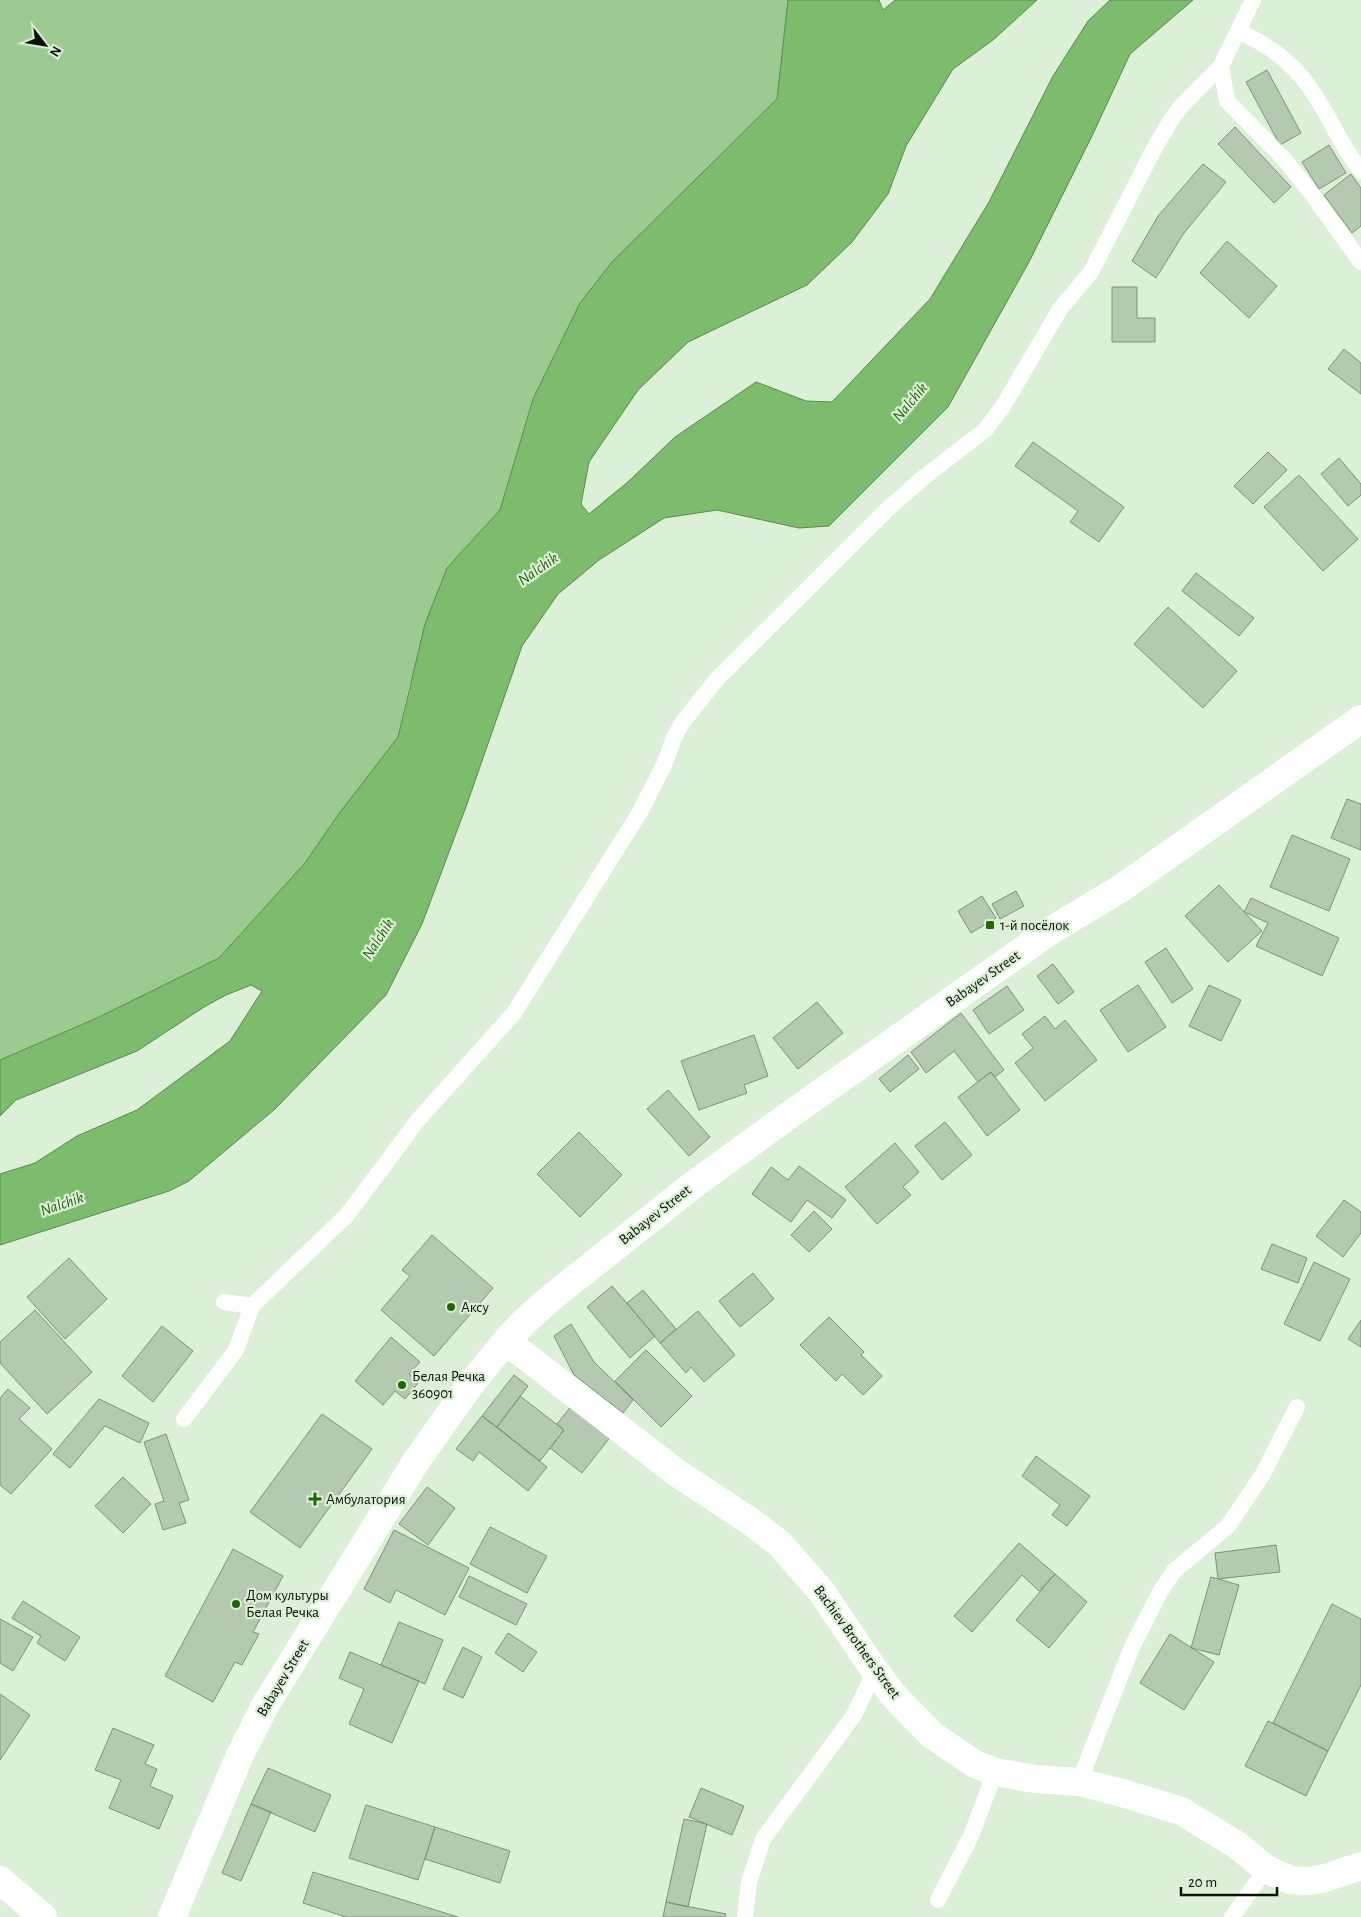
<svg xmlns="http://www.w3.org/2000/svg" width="1361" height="1917" font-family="'Alegreya Sans',sans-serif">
  <rect width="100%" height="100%" fill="#dbf0d6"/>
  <path fill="#9cca90" d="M0,0H788L777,99L612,262L580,303L533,399L500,510L447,568L408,691L398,737L338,815L305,863L219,958L97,1018L0,1060Z"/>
  <path fill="#7cbc6c" stroke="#5a884e" d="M788,0H879L883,10L895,0H1037L993,40L953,69L906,146L888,194L852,242L807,285L688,342L638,390L589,462L581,504L589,514L629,481L675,437L756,382L806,401L832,402L930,299L989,202L1053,76L1088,21L1110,0H1193L1130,54L1092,136L1029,262L948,407L829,526L799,528L717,510L664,518L599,560L558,594L522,646L467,804L422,924L386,995L275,1109L189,1181L169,1191L0,1245V1174L35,1163L77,1136L137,1110L230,1041L262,991L251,985L226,995L204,1007L137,1051L16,1100L0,1116V1060L97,1018L219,958L305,863L338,815L398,737L425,624L447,568L500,510L533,399L580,303L612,262L777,99Z"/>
  <path fill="#b5c9b0" stroke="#7e917a" d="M1267,70L1301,133L1280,145L1246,82Z
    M1235,127L1291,187L1274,203L1218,144Z
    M1329,145L1346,173L1319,189L1302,162Z
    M1203,164L1226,182L1184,233L1156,278L1132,261L1158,216Z
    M1351,174L1361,188V226L1352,233L1324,195Z
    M1227,241L1277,286L1249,318L1200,273Z
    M1112,287H1137V318H1155V342H1112Z
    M1344,349L1361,363V394L1328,369Z
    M1033,442L1124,507L1099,542L1070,522L1078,511L1015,466Z
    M1268,452L1287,470L1253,504L1234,486Z
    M1339,458L1361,484V495L1348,506L1321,474Z
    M1299,475L1358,539L1323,571L1264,507Z
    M1196,573L1254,618L1239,636L1182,591Z
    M1168,607L1237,671L1203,708L1134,644Z
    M1347,799L1361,804V850L1331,838Z
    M1292,835L1350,859L1329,911L1270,887Z
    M1219,885L1262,931L1228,962L1185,916Z
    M1016,891L1024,906L1000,919L992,904Z
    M982,896L996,918L971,933L958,911Z
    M1251,898L1339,938L1322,976L1256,946L1268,923L1244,912Z
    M1166,948L1193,989L1172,1003L1145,962Z
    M1053,964L1074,992L1058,1004L1037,976Z
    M1138,985L1166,1027L1128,1052L1100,1010Z
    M1209,985L1241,1000L1221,1041L1189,1026Z
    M1007,986L1024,1010L989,1034L973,1010Z
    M817,1002L843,1033L798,1069L773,1038Z
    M961,1013L1004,1070L995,1077L991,1072L978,1082L954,1051L926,1073L911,1052Z
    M1045,1016L1055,1029L1065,1020L1097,1060L1045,1101L1015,1063L1033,1048L1022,1034Z
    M754,1035L768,1076L744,1085L747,1093L699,1110L681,1061Z
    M908,1055L919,1069L890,1092L879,1079Z
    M991,1072L1020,1110L987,1136L958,1097Z
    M668,1090L710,1137L689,1156L647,1109Z
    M945,1122L972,1155L942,1180L915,1146Z
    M579,1132L622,1175L580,1217L537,1174Z
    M895,1143L919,1172L903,1187L911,1195L877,1224L845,1187Z
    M799,1166L846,1200L832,1218L807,1200L791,1222L752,1194L771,1167L788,1180Z
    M1344,1200L1361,1212V1233L1343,1257L1316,1236Z
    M814,1211L832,1229L809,1252L791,1235Z
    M432,1235L493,1288L434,1356L381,1310L410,1276L402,1270Z
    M1272,1244L1307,1258L1298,1283L1261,1269Z
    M69,1258L107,1299L65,1339L27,1297Z
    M1314,1262L1350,1279L1320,1341L1284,1324Z
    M753,1273L774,1299L740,1327L719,1301Z
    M612,1286L655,1336L630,1358L587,1307Z
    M643,1290L676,1329L660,1343L627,1303Z
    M35,1310L92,1372L47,1414L0,1363V1342Z
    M698,1311L735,1355L704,1382L691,1367L686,1373L660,1343Z
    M829,1317L864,1352L861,1355L882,1376L863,1395L842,1374L836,1381L800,1345Z
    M1361,1320V1347L1348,1339Z
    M571,1324L594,1362L633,1400L623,1413L574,1375L554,1336Z
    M162,1326L193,1351L153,1402L122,1376Z
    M391,1337L420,1362L409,1374L419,1382L405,1399L395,1391L383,1405L355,1381Z
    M646,1350L692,1396L661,1427L615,1381Z
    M514,1375L528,1386L497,1427L482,1416Z
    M8,1389L30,1408L19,1419L52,1449L11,1494L0,1485V1398Z
    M520,1396L564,1430L540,1461L497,1427Z
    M99,1399L149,1423L140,1443L105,1426L70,1468L53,1454Z
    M572,1405L611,1436L582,1473L550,1448L564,1430L557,1424Z
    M322,1414L372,1449L300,1548L250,1512Z
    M482,1416L547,1467L528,1491L479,1452L473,1461L456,1449Z
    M166,1434L189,1500L179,1503L186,1523L163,1530L155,1504L164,1501L144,1442Z
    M1036,1456L1090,1496L1067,1526L1052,1515L1060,1505L1022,1476Z
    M123,1477L151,1504L123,1533L95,1506Z
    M427,1487L455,1508L428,1545L399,1524Z
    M490,1527L547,1556L527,1593L470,1564Z
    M394,1530L469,1568L445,1615L396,1590L390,1603L364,1589Z
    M1019,1543L1055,1574L1039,1591L1022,1575L972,1632L954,1616Z
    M1276,1545L1280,1572L1218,1579L1215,1553Z
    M233,1549L283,1576L253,1632L259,1634L242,1665L235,1662L213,1702L165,1676Z
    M1055,1574L1087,1602L1049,1648L1016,1620Z
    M469,1576L527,1604L516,1625L459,1597Z
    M1211,1577L1239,1585L1219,1655L1191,1648Z
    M23,1601L80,1637L65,1661L37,1643L41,1636L12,1618Z
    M1332,1604L1361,1619V1685L1328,1751L1273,1723Z
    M0,1619L33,1637L13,1671L0,1663Z
    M399,1622L443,1640L425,1684L381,1665Z
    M508,1633L537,1652L523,1672L495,1653Z
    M1170,1634L1214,1662L1184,1710L1140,1683Z
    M463,1647L482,1657L463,1698L443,1689Z
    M350,1652L419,1681L392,1743L349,1724L364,1689L339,1678Z
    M0,1694L30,1715L0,1760Z
    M1268,1721L1328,1751L1306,1796L1245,1766Z
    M113,1728L154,1745L145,1764L157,1769L150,1786L173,1796L159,1829L109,1808L121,1780L95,1770Z
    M268,1768L331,1795L315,1832L251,1804Z
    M701,1788L744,1806L732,1835L689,1817Z
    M251,1804L271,1812L241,1881L222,1873Z
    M366,1805L435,1827L418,1880L349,1858Z
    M684,1819L707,1824L688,1907L666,1902Z
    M435,1827L510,1851L500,1883L425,1859Z
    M313,1872L458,1917H346L303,1903Z
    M666,1902L726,1914L725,1917H663Z"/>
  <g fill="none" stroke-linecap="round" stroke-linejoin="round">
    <path stroke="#fff" stroke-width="16" d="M1238,31C1267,44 1292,61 1310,88C1329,115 1341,146 1361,171
      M1221,66L1227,101L1285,160L1311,193L1361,262
      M224,1302L252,1306L347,1215L418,1120L514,1013L640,812L664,765L674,738L682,723L717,679L890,507L923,478L985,430L1002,408L1060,309L1091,272L1155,147L1171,120L1181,106L1221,66L1253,0
      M184,1419L236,1350L252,1306
      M1079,1782L1132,1647L1160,1592L1174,1571L1228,1526L1263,1474L1297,1407
      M938,1900L971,1836L995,1772
      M745,1917L749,1882L763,1839L854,1715L875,1671
      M1232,1917L1266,1869"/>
    <path stroke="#fff" stroke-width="28" d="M506,1341L677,1473L750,1521L779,1543L821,1591L875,1671L894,1696L932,1735L975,1764L995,1772L1035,1779L1079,1782L1119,1792L1181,1811L1237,1845L1266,1869L1290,1880L1309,1881L1325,1878L1361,1866
      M0,1880L43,1917
      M172,1917L240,1755L266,1704L415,1463L470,1385L506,1341L525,1321L552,1297L693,1185L795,1111L1050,931L1120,889L1361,719"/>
  </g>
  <g fill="#206801" stroke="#dbf0d6" stroke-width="2">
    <rect x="985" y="920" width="10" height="10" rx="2.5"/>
    <circle cx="451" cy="1307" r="5"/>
    <circle cx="402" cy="1385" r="5"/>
    <path d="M312.5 1491.5h5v5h5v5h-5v5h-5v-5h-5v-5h5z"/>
    <circle cx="236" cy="1604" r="5"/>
  </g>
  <g text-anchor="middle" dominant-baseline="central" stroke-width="4.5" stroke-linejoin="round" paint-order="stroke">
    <g font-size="15" fill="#091008" stroke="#dbf0d6" text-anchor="start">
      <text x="1000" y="925">1-й посёлок</text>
      <text x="461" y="1307">Аксу</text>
      <text x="412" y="1376">Белая Речка<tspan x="412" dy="17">360901</tspan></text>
      <text x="326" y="1499">Амбулатория</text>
      <text x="246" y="1595">Дом культуры<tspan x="246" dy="17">Белая Речка</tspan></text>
    </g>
    <g font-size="15" fill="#091008" stroke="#dbf0d6">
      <text transform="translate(983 979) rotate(-35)">Babayev Street</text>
      <text transform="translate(655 1215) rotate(-38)">Babayev Street</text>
      <text transform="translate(857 1642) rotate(54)">Bachiev Brothers Street</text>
      <text transform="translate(283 1678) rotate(-59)">Babayev Street</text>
    </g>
    <g font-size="16" font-style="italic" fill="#246110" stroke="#dbf0d6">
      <text transform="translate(910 402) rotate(-50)">Nalchik</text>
      <text transform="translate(538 569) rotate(-35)">Nalchik</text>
      <text transform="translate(378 939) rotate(-57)">Nalchik</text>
      <text transform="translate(62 1204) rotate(-19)">Nalchik</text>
    </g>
  </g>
  <g transform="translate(45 45) rotate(121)" stroke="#dbf0d6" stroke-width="4" paint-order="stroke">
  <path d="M0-4L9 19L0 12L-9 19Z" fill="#091008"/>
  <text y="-8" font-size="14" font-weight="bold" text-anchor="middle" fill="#091008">N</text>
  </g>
  <path d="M1181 1887v8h96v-8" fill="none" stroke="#091008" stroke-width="2.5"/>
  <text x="1188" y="1887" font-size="15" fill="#091008" stroke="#dbf0d6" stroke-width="4" paint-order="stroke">20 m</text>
</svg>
